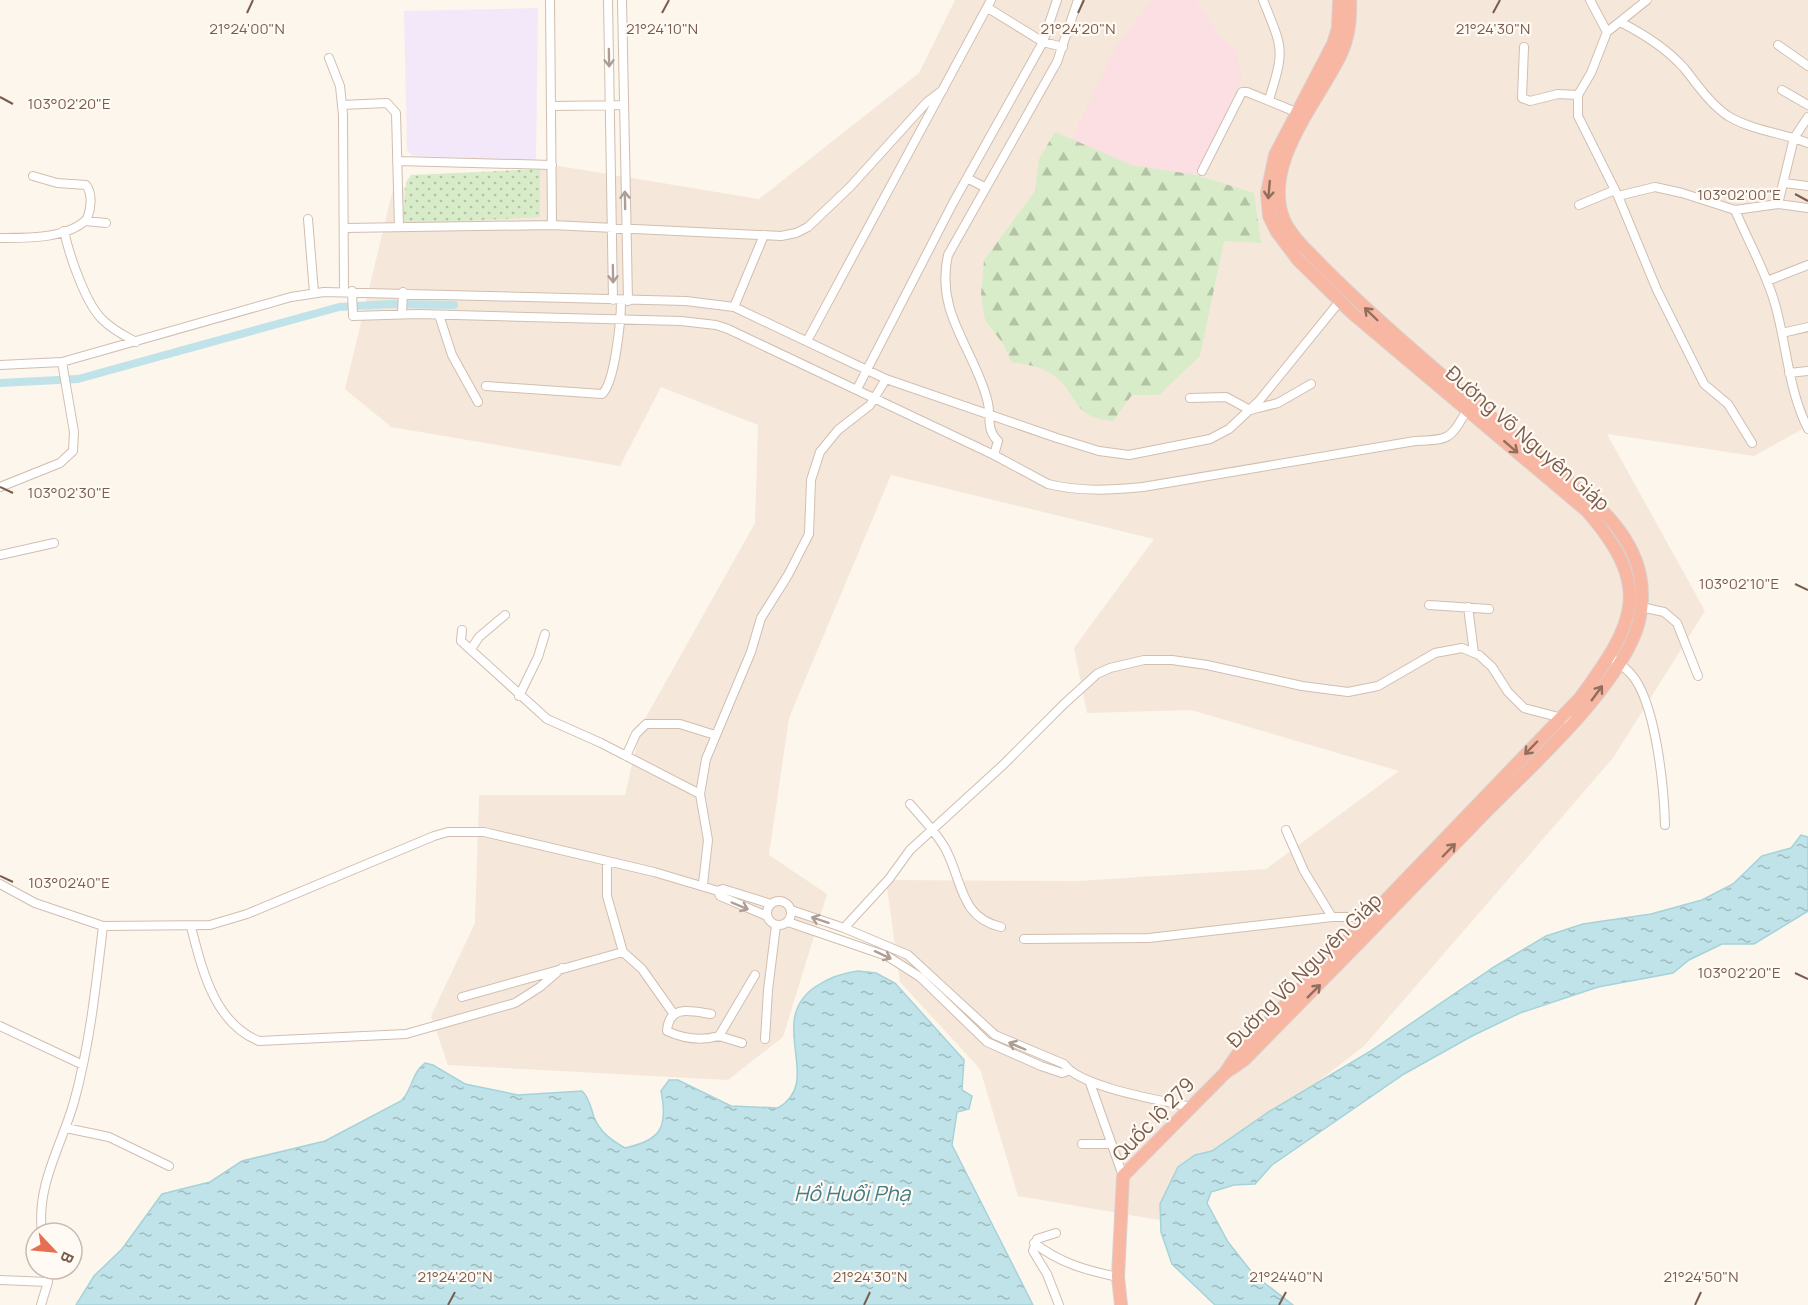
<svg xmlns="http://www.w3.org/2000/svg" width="1808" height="1305" font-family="Manrope,sans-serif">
  <defs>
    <pattern id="forest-firs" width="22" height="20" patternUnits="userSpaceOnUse" patternTransform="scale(1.5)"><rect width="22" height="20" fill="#d8ecc9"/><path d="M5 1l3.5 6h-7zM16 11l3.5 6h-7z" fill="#b4c2a5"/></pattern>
    <pattern id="park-dots" width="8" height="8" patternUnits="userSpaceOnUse" patternTransform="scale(1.5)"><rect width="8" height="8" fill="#d8ecc9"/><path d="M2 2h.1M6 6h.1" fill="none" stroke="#b4c2a5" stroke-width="1.8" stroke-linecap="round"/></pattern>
    <pattern id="water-ripples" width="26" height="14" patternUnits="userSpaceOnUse" patternTransform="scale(1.5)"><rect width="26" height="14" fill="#bfe3e8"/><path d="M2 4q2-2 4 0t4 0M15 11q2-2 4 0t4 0" fill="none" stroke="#a0bbbe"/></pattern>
  </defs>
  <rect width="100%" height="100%" fill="#fdf6ec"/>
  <path fill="#f5e8da" d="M955,0H1808V426L1754,456L1607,434L1705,611L1613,758L1364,1046L1205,1169L1159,1220L1018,1196L980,1069L900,982L886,880L1078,881L1266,869L1399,771L1191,710L1087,713L1074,648L1154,539L891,475L789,718L769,855L827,894L783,1037L728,1080L448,1065L431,1016L475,923L479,795H625L641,726L755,523L758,425L661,387L620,466L391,427L345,389L393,189L559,166L759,199L919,73Z"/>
  <path fill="#f3e8fa" d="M538,8L536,160L413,156L407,151L404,11Z"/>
  <path fill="#fbdfe3" d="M1152,0H1196L1220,36L1236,50L1242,78L1196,175L1132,165L1071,140L1115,48Z"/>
  <path fill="url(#forest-firs)" d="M1055,132L1132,165L1196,175L1254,193L1261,243L1224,241L1200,356L1159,395H1132L1113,421C1067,417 1081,391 1048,372C1038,366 1023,364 1011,362L1004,345L985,320L981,295L984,260L1035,191L1039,159Z"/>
  <path fill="url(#park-dots)" d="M540,169V217L403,224L406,182L411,175Z"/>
  <path fill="url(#water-ripples)" stroke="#a5d3da" stroke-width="1.5" d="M1801,835L1808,837V911L1754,944H1722L1689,960L1673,973L1598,987L1520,1013L1472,1036L1404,1074L1272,1165L1255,1184L1234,1185L1211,1192L1207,1203L1228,1242L1254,1275L1293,1305H1215L1172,1264L1161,1232L1160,1204L1178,1167L1195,1155L1212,1151L1270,1111L1369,1052L1494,967L1546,936L1583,924L1651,914L1702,900L1733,884L1762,856L1791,848Z
    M858,971L876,973L895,983L964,1060L962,1090L972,1096L969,1109L957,1112L952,1145L1033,1305H76L94,1276L122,1249L162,1194L210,1182L242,1161L325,1141L401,1101C413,1090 411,1073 425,1063L433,1065L465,1084L518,1095L582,1091C589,1097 591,1108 594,1117C600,1132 611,1140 625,1148C662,1140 668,1127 661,1091L669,1080H678L731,1106L778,1108C825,1081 765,1022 815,987C828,978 842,973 858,971Z"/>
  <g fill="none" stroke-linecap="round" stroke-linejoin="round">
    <path stroke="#bfe3e8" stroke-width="8" d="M0,383L78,379L339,307L390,304L454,305"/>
    <g stroke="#d1beb0" stroke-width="10">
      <path id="minor" d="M550,0L552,225
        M608,0L613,300
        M622,0L628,301
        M1263,0C1283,50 1285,48 1269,100
        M1590,0L1607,32L1647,0
        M988,8L1043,42L1063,47
        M1620,22C1644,34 1666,48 1684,68C1697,84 1710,104 1728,116C1748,128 1772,132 1794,138L1808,117
        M1607,32L1591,73L1578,95V116L1618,196L1657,290L1704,384L1728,404L1752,443
        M1778,45L1808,66
        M1524,47L1522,98L1530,101L1558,94L1578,95
        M329,58L340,86L343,115L344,291
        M1782,90L1808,105
        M342,105L387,103L396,113L399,227
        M552,106L624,105
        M1808,143L1794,138L1778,204L1808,208
        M397,161L552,165
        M1202,171L1242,92H1247L1296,112
        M967,178L986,188
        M1784,183L1808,186
        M1618,196L1655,187L1682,193L1735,210L1778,204
        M1579,205L1615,190
        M1735,210C1748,241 1766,272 1775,304C1787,346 1788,389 1808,429
        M308,219L314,293
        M85,221L106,223
        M345,228L552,225L781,236L796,233L808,227L850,187L927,102L943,90
        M64,231C69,254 86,306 104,321C113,330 125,336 136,342
        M0,238C27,238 67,239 87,219C91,209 93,194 86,185L57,183L33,176
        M1767,281L1808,265
        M352,291L353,316L418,314L681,321L716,325L728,329L994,455L1048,484C1080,492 1110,490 1143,487L1415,441C1453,440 1450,438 1469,407
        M734,307L764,235
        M402,314L403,292
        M439,315L452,355L478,402
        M1782,333L1808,327
        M807,341L991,0
        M0,365L62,362L291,297L324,292L686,301L734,307L886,379L1057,438L1099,451L1129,455L1210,439L1229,429L1259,401L1340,301
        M1789,373L1808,371
        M486,386L602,394C615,383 621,319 621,301
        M857,389L953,203L1043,42L1057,0
        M1190,398L1226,397L1250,410L1278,403L1311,384
        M994,455L998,441C985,429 992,415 987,399C973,347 935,313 948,255L1057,62L1078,0
        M0,487L60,463L73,451L74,432L62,362
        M0,555L54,543
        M1429,605L1489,609
        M1468,607L1474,653
        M1641,607L1664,612L1677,623L1698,676
        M462,630L461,641L547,719L601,743L700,794
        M471,649L479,637L505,615
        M1610,656C1616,662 1625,667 1631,674C1656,702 1664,788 1665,825
        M519,696L538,657L545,634
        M626,756L636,734L646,724H680L715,735
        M910,804C922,818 936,832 945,848C963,881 959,917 1001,927
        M1286,830L1304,871L1332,917
        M607,861V896L623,952L642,969L673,1013
        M0,884L35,903L103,926L210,925L247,914L434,836L448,832H484L654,872L718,891L723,889L771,904
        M703,884L708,840L700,794L706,759L751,652L761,618L788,575L809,534L811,480L820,452L838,430L870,405L886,379
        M718,891L720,896L767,916
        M767 913a12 12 0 1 1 24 0a12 12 0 1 1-24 0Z
        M791,910L844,928L908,955L995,1035L1064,1064C1079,1087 1163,1101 1192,1107
        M788,922L887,956L920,977L987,1042L1041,1066L1062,1073L1068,1071
        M191,927C202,969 214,1023 259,1041L406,1034L515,1003L540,987L562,968
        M844,928L889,879L910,850L1004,764L1064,704L1097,674L1110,668L1144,660H1172L1207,665L1302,686L1348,692L1378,686L1435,653L1462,648L1479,655L1492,667L1508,692L1524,708L1574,721
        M1024,939L1149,938L1332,917H1368
        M462,997L623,952
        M711,1014C691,1011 669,1004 667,1031C684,1039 701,1041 719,1036L755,975
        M0,1026L83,1065
        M719,1036L742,1043
        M765,1039L768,990L776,925
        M1090,1083L1123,1176
        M66,1128L109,1137L169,1166
        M1082,1144H1111
        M42,1233C36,1185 61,1147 74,1102C90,1044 96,985 103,926
        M1056,1233L1037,1239L1033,1251L1047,1274L1059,1305
        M1034,1243C1060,1263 1085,1270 1118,1277
        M0,1280L48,1282
        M41,1305L48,1282L47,1269"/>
    </g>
    <g stroke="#dad1cd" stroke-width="14">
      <path id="highway" d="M1228,1071L1244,1060C1324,979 1403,898 1482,816C1529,768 1608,698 1634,636C1642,618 1644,594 1640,575C1629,523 1581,492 1544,461C1515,437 1487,413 1458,389C1412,350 1367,311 1324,268C1311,254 1292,238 1284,220C1261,164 1319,101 1341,54C1349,37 1351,18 1350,0
        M1121,1305L1118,1277L1123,1176L1225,1073L1237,1055L1580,698C1635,623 1654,588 1587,511L1352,313L1298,260L1277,232L1269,216L1267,193L1275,155L1333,44L1338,28L1339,0"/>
    </g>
    <use href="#minor" stroke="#fff" stroke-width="8"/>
    <use href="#highway" stroke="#f7b7a3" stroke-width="12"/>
  </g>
  <defs><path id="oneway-shaft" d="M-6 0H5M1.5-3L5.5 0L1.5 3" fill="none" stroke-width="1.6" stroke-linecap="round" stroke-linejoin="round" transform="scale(1.5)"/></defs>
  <g stroke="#af9d94">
    <use href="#oneway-shaft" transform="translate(609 58) rotate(89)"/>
    <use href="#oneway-shaft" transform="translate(625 200) rotate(-91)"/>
    <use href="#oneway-shaft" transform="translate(613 274) rotate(89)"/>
    <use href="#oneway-shaft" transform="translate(740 906) rotate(23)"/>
    <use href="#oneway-shaft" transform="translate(820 920) rotate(-162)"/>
    <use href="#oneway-shaft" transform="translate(883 955) rotate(25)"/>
    <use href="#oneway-shaft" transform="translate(1017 1046) rotate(-157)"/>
  </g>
  <g stroke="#936e5e">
    <use href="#oneway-shaft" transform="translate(1269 190) rotate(95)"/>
    <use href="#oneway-shaft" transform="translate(1371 314) rotate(-136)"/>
    <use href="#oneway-shaft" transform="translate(1511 447) rotate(41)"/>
    <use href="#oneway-shaft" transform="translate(1597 693) rotate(-54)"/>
    <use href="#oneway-shaft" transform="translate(1531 748) rotate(134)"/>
    <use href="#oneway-shaft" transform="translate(1449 850) rotate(-46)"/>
    <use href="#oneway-shaft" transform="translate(1314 991) rotate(-45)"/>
  </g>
  <path fill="none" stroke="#7a5c4d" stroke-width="2" d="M247,13L253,0M662,13L669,0M1078,13L1084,0M1493,13L1500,0M0,97L13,104M1795,194L1808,201M0,487L13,493M1795,584L1808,590M0,876L13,882M1795,973L1808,979M448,1305L455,1292M864,1305L870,1292M1279,1305L1286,1292M1695,1305L1701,1292"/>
  <g text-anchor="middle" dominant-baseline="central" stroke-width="4.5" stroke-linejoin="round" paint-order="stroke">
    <g font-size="20" fill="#7a5c4d" stroke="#fffaf3">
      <text transform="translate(1528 438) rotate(41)">Đường Võ Nguyên Giáp</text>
      <text transform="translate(1304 970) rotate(-45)">Đường Võ Nguyên Giáp</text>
      <text transform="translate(1153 1119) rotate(-46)">Quốc lộ 279</text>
    </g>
    <g font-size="21" font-style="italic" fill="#437c86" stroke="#fffaf3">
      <text x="852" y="1193">Hồ Huổi Phạ</text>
    </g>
  </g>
  <g font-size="15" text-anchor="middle" fill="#7a5c4d" stroke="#fffaf3" stroke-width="4.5" stroke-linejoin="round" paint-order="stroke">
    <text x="247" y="34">21°24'00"N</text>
    <text x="662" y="34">21°24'10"N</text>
    <text x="1078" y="34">21°24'20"N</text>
    <text x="1493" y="34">21°24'30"N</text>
    <text x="69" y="109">103°02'20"E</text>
    <text x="1739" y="200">103°02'00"E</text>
    <text x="69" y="498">103°02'30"E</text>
    <text x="1739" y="589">103°02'10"E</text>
    <text x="69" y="888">103°02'40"E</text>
    <text x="1739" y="978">103°02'20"E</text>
    <text x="455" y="1282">21°24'20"N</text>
    <text x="870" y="1282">21°24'30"N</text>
    <text x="1286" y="1282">21°24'40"N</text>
    <text x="1701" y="1282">21°24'50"N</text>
  </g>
  <g transform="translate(54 1251) rotate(116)"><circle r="28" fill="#fffaf3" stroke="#cabbb1" stroke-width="1.5"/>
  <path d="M0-4.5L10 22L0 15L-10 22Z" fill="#e76f51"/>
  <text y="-9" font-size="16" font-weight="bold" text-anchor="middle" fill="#7a5c4d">B</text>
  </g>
</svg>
